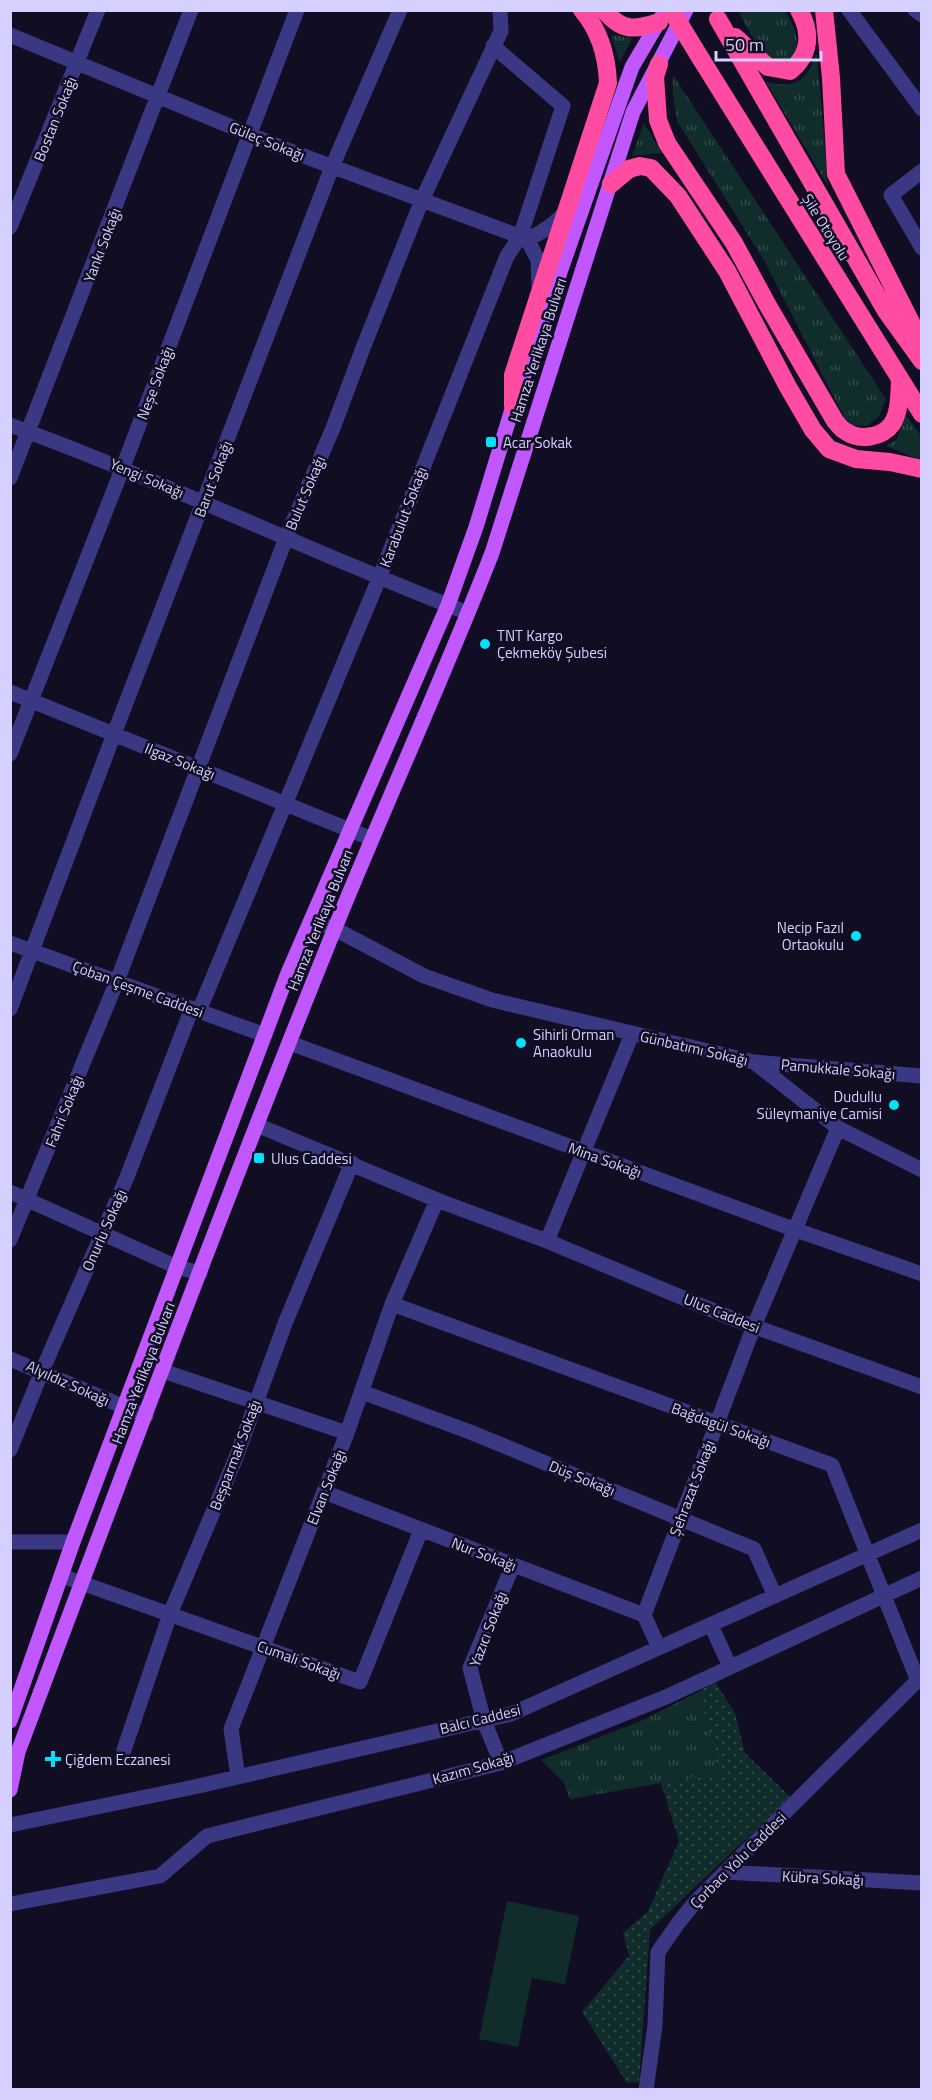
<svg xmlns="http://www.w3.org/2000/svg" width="932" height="2100" font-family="'Titillium Web',sans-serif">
  <defs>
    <pattern id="grass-tufts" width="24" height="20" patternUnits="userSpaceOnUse" patternTransform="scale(1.5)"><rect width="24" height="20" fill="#102d2c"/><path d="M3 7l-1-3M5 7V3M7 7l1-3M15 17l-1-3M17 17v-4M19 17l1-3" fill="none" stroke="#324a4c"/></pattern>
    <pattern id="park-dots" width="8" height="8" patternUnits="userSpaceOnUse" patternTransform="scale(1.5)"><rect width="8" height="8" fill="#102d2c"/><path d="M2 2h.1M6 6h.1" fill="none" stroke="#324a4c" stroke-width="1.8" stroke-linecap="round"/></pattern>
  </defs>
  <rect width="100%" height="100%" fill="#110d23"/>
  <path fill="url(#grass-tufts)" d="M738,11H785C795,29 801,37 793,57C765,72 749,29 738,11Z
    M611,35L632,38L620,62Z
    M817,53L828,186L766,82C797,89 806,81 817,53Z
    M673,75L886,399L879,416L867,426L852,425L844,417L765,262L677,121L673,94Z
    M644,123L662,153L632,156Z
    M906,415L921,436V460L886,446L897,439Z
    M700,1691L719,1773L570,1799L564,1783L541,1760L641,1721Z"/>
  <path fill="url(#park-dots)" d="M715,1682L735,1713L745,1753L790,1797L650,1930L639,2082L627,2083L582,2012L629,1956L623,1933L648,1911L679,1841L661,1783L719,1773L700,1691Z"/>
  <path fill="#102d2c" d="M507,1901L579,1916L565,1984L532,1978L518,2047L479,2039Z"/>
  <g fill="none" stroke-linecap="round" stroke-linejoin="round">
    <path stroke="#3a3883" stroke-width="15" d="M849,10L922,109
      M915,10L922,15
      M10,35L285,149L527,239
      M922,171L891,195L922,248
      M10,227L98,10
      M539,287L538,260L527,239C544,232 554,224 566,211
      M10,425C165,482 314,553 468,613
      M10,478L191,10
      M10,692L372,839
      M10,754L123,467L297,10
      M311,920L335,929L424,976L492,1000L754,1062L838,1128L922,1170
      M10,943L265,1035
      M10,1009L114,734L332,167L400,10
      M199,1011L380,576L507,256L520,237L563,106L493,46
      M290,1043L796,1230L922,1274
      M754,1062L922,1076
      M257,1125L437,1200L547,1241L731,1318L922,1387
      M10,1192L177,1267L200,1273
      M10,1240L117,981L286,538L333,428L363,348L422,200L501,31L500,10
      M547,1241L632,1034
      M392,1304L832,1465L918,1681
      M10,1359L146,1416
      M163,1371L347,1433
      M362,1392L470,1432L754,1549L775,1596
      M10,1450L42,1371L127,1177L192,1008
      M324,1492L644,1615
      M10,1542H73
      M62,1576L360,1682L421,1530
      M711,1625L730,1667
      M659,1648L644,1615L754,1326L838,1128
      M124,1750L170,1614L235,1460L286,1321L352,1163
      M501,1763L484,1721L470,1668L513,1565
      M238,1777L231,1729L347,1433L392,1304L437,1200
      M10,1825L194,1787L511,1714L922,1530
      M725,1872L922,1883
      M10,1904L160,1876L207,1836L501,1763L666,1697L922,1578
      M646,2090L655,2025L658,1952L679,1922L697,1900L922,1676"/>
    <path stroke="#c057ff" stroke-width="15" d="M10,1721L73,1542L288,973L448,605L476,527L513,406L632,67L662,16
      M10,1790L18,1752C123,1473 227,1194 339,918C389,796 444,676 492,553L633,112L686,10"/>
    <path stroke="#ff4ba2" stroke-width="18" d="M604,10C622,32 634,30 659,22
      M824,10L831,78L836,174L922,344
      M718,19L886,311L922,361
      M735,37L768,67L790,71C810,55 812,33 799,10
      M701,59L922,414
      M659,64L655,77L658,120L667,143L734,243L767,304L835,421C838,424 841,429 845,431C859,441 882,438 892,424C900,412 899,394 900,381
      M611,184L629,169L640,166L651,168L678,196L727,271L788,387L813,430L829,449L856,459L890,462L922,469
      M513,406V375L608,83C607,57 600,31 582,10"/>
    <path stroke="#ff4ba2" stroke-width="18" d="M671,10L701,59"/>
  </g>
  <g fill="#00e2fb" stroke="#110d23" stroke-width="2">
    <rect x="485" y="436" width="12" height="12" rx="3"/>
    <circle cx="485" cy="644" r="6"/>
    <circle cx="856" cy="936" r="6"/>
    <circle cx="521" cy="1043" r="6"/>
    <circle cx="894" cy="1105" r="6"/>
    <rect x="253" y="1152" width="12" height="12" rx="3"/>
    <path d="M50 1750h6v6h6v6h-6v6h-6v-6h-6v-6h6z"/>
  </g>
  <g text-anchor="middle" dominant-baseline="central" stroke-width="5" stroke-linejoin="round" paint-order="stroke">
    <g font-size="15" fill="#d5d0ff" stroke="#110d23">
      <text transform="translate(55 119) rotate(-68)">Bostan Sokağı</text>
      <text transform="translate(267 141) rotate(22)">Güleç Sokağı</text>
      <text transform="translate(826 227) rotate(58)">Şile Otoyolu</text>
      <text transform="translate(102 245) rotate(-69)">Yankı Sokağı</text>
      <text transform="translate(538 350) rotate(-72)">Hamza Yerlikaya Bulvarı</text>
      <text transform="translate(155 383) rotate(-69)">Neşe Sokağı</text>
      <text transform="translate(147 478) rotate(23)">Yengi Sokağı</text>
      <text transform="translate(213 479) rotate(-69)">Barut Sokağı</text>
      <text transform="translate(305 493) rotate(-67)">Bulut Sokağı</text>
      <text transform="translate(403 517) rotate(-69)">Karabulut Sokağı</text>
      <text transform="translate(180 761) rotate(22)">Ilgaz Sokağı</text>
      <text transform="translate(320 920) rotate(-68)">Hamza Yerlikaya Bulvarı</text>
      <text transform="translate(138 989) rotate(20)">Çoban Çeşme Caddesi</text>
      <text transform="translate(694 1048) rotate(13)">Günbatımı Sokağı</text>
      <text transform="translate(838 1069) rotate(5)">Pamukkale Sokağı</text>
      <text transform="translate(64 1111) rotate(-68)">Fahri Sokağı</text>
      <text transform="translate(605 1160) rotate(20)">Mina Sokağı</text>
      <text transform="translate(104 1230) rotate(-66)">Onurlu Sokağı</text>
      <text transform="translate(722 1313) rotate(22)">Ulus Caddesi</text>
      <text transform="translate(143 1373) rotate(-69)">Hamza Yerlikaya Bulvarı</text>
      <text transform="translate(68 1383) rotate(24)">Alyıldız Sokağı</text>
      <text transform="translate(721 1425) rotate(20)">Bağdagül Sokağı</text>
      <text transform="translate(235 1455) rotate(-69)">Beşparmak Sokağı</text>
      <text transform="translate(582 1478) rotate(22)">Düş Sokağı</text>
      <text transform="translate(326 1487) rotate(-68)">Elvan Sokağı</text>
      <text transform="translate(692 1488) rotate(-69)">Şehrazat Sokağı</text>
      <text transform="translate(484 1554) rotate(21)">Nur Sokağı</text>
      <text transform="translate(488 1629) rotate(-69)">Yazıcı Sokağı</text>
      <text transform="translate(299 1660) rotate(20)">Cumali Sokağı</text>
      <text transform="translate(480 1719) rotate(-14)">Balcı Caddesi</text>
      <text transform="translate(473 1768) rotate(-16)">Kazım Sokağı</text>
      <text transform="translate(738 1860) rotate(-45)">Çorbacı Yolu Caddesi</text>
      <text transform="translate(823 1878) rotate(3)">Kübra Sokağı</text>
    </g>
    <g font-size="15" fill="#d5d0ff" stroke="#110d23" text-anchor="start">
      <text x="503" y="442">Acar Sokak</text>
      <text x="497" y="635">TNT Kargo<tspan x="497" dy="17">Çekmeköy Şubesi</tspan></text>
      <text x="844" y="927" text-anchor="end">Necip Fazıl<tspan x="844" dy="17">Ortaokulu</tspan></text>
      <text x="533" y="1034">Sihirli Orman<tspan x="533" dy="17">Anaokulu</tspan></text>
      <text x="882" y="1096" text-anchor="end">Dudullu<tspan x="882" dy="17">Süleymaniye Camisi</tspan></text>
      <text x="271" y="1158">Ulus Caddesi</text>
      <text x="65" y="1759">Çiğdem Eczanesi</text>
    </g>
  </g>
  <rect width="932" height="2100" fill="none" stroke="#d5d0ff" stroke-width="24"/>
  <path d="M716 51v9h105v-9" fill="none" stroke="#d5d0ff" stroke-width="3"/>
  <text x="725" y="51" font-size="18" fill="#d5d0ff" stroke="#110d23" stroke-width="4.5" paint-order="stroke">50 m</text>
</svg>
